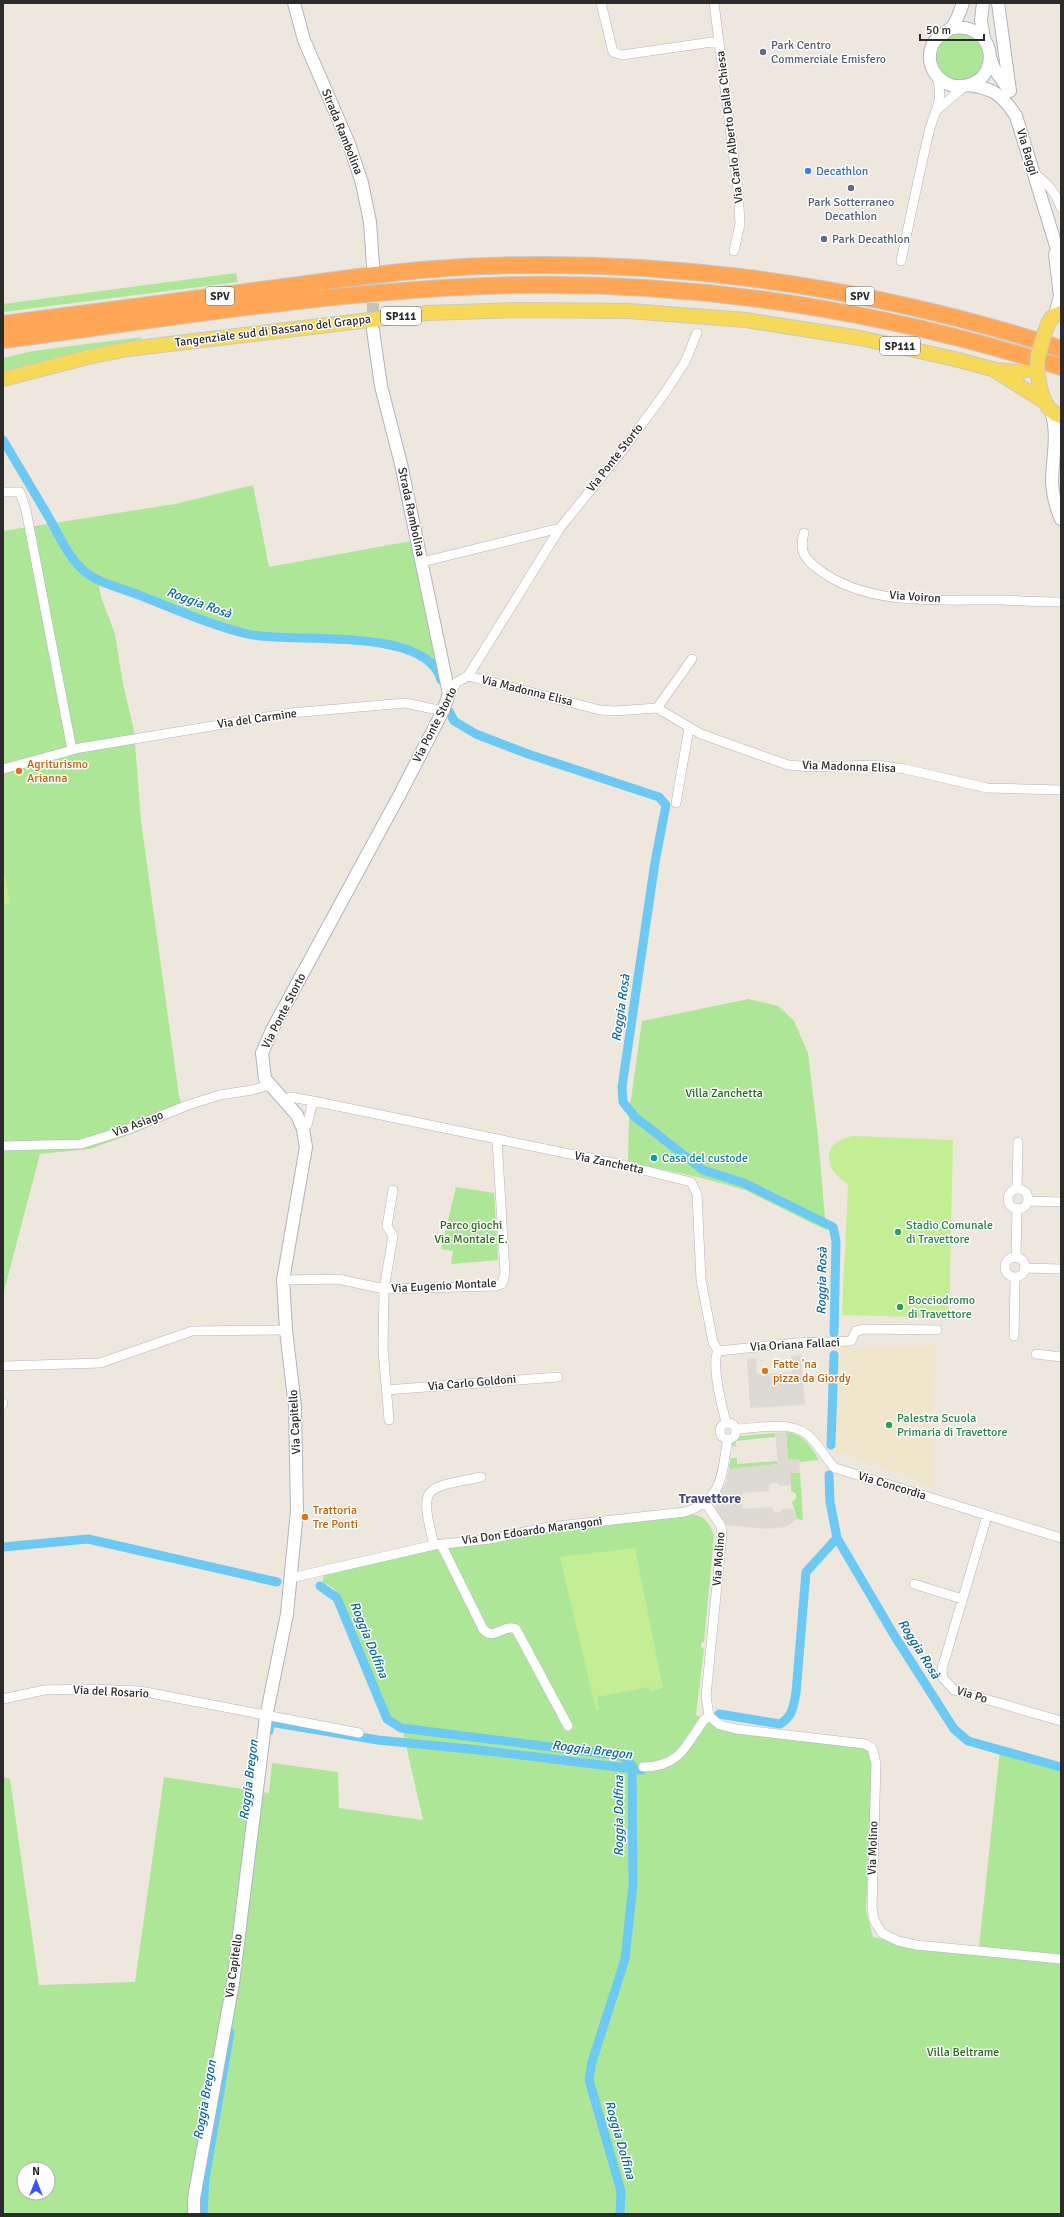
<svg xmlns="http://www.w3.org/2000/svg" width="1064" height="2217" font-family="Signika,sans-serif">
  <rect width="100%" height="100%" fill="#eee7dd"/>
  <path fill="#f0e6cc" d="M935,1346L932,1487L916,1483L917,1478L881,1469V1466L866,1465V1460L851,1461V1453L834,1454L838,1348Z"/>
  <path fill="#aee697" fill-rule="evenodd" d="M937 57a23 23 0 1 1 46 0a23 23 0 1 1-46 0Z
    M236,273L238,282L3,312V304Z
    M141,337V339L56,357L3,372V358L33,351Z
    M253,485L269,567L411,541L442,665L434,672C428,665 422,659 413,654C400,648 384,647 369,645C324,640 275,644 232,633L98,581L101,597L115,634L123,684L134,730L141,821L179,1096L184,1112L139,1131L90,1149L40,1154L3,1295V531L175,504Z
    M749,999L778,1006L794,1021L808,1053L818,1136L826,1230L745,1190L702,1178L628,1162L629,1113L642,1021Z
    M456,1187L494,1193L498,1260L451,1264L453,1251L441,1249Z
    M786,1432C803,1434 811,1446 819,1460L800,1462L799,1459H788Z
    M775,1433V1437L735,1441L736,1447L731,1445V1441L740,1436Z
    M731,1458H737V1464L777,1461L778,1464L729,1469Z
    M790,1473H800L803,1520L797,1519L792,1502L796,1499V1494L791,1491Z
    M690,1514C704,1515 710,1523 714,1536L704,1642L701,1643V1647L704,1649L696,1715L726,1730L859,1744L869,1751L872,1759L866,1910L873,1937L915,1947L1061,1963V2214H3V1777L10,1779L39,1985L135,1982L164,1777L269,1793L272,1763L338,1772L339,1808L423,1820L401,1723L390,1720L384,1714L334,1589L327,1584L322,1583L325,1571L436,1549C450,1557 472,1617 481,1634L489,1629L449,1550V1544ZM24,2169H48V2193H24Z
    M1000,1750L1061,1771V1955L979,1947Z"/>
  <path fill="#c3ee93" d="M3,867L10,903L3,904Z
    M853,1136L953,1140L949,1318L842,1315L848,1184C823,1169 820,1142 853,1136Z
    M635,1548L663,1688L650,1691L649,1687L597,1697L599,1709L596,1710L560,1557Z"/>
  <path fill="#dddad4" d="M801,1355L805,1405L750,1408L747,1359L756,1358L757,1374L792,1372L791,1356Z
    M786,1432L788,1459H799L800,1473H790L791,1485L780,1486L777,1483H772L769,1486V1491L742,1493L743,1509L771,1507L775,1513L780,1512L782,1509L792,1508L797,1519L786,1527L766,1529L725,1525L717,1514L716,1506L717,1498L726,1482L729,1469L778,1464L775,1433Z"/>
  <g fill="none" stroke-linecap="round" stroke-linejoin="round">
    <path stroke="#6cc9f3" stroke-width="9" d="M3,440C19,467 36,495 52,523C60,538 69,557 82,569C96,583 121,588 139,595C174,609 211,625 247,634C291,644 427,625 441,680
      M449,711L454,721L476,734L528,754L659,797L666,805L655,862L622,1087L623,1102L635,1117L703,1170L744,1183L833,1227L836,1241L834,1333
      M831,1445L834,1355
      M829,1475L830,1502L837,1538L894,1635L954,1729L968,1741L1061,1767
      M3,1547L88,1539L277,1582
      M320,1586L337,1598L387,1719L401,1728L622,1756L632,1765L633,1885L625,1959L592,2062L589,2080L621,2191L620,2214
      M719,1714L780,1724C793,1716 793,1707 796,1693L806,1572L837,1538
      M269,1731L270,1722L378,1740L479,1750L642,1770
      M203,2214L205,2179L230,2032"/>
    <path stroke="#c7c1b9" stroke-width="12" stroke-dasharray="12 6" stroke-linecap="butt" d="M373,267V329"/>
    <g stroke="#b1b3bf" stroke-width="10">
      <path id="street" d="M601,3L613,52L622,55L719,41
        M714,3L738,190L740,224L734,251
        M938,109L965,86
        M1035,174C1047,183 1056,192 1061,208
        M901,261C910,218 919,175 929,132C935,107 944,104 937,76
        M3,492H20L26,510L72,750
        M804,533C799,551 804,558 818,569C869,608 943,599 1003,600C1023,601 1042,602 1061,602
        M422,562L560,528
        M468,676L600,710L615,711L657,708L701,734L788,765L811,767L877,765L905,769L987,788L1061,790
        M449,694L457,682L468,676L560,528L622,451L664,394L685,362L697,333
        M657,708L692,659
        M3,769L80,748L291,713L405,703L443,711
        M676,803L689,728
        M285,1100L290,1097L313,1101L623,1165L691,1182L697,1194L701,1280L713,1342L718,1351
        M303,1129L307,1125L313,1101
        M3,1146L81,1144L126,1130L188,1105L220,1095L252,1090L270,1085
        M1017,1189L1018,1142
        M1008 1199a10 10 0 1 1 20 0a10 10 0 1 1-20 0Z
        M1028,1201L1061,1202
        M1005 1267a10 10 0 1 1 20 0a10 10 0 1 1-20 0Z
        M1016,1258L1017,1208
        M1024,1268L1061,1269
        M283,1280L338,1279L384,1289L496,1286L502,1284L505,1273L497,1139
        M1014,1336L1015,1277
        M718,1351L795,1343L851,1341L856,1331L865,1329L937,1330
        M718,1351C711,1364 722,1408 726,1422
        M1036,1354L1061,1357
        M3,1366L100,1363L192,1331L286,1330
        M386,1390L558,1377
        M3,1403V1404
        M389,1420L383,1349L384,1289L393,1236L387,1226L393,1190
        M720 1431a8 8 0 1 1 16 0a8 8 0 1 1-16 0Z
        M736,1429C761,1429 793,1418 812,1439C821,1448 826,1459 835,1468L1061,1538
        M705,1502L721,1526L722,1534L706,1696L709,1716L720,1725L736,1729L865,1744L872,1748L876,1763L872,1908L874,1920L882,1933L898,1941L916,1945L1061,1959
        M987,1516L942,1669L943,1678L954,1690L1061,1721
        M441,1544L483,1629C493,1642 504,1623 516,1629L568,1726
        M434,1545C419,1484 423,1489 481,1477
        M291,1578L434,1545L490,1539L549,1527L685,1512C725,1499 721,1473 728,1439
        M914,1584L962,1599
        M3,1699L44,1690L91,1689L140,1691L359,1733
        M643,1767C678,1767 685,1748 703,1721L709,1716"/>
    </g>
    <g stroke="#b1b3bf" stroke-width="14">
      <path id="secondary" d="M294,3L304,40L349,144L362,183L370,222L373,265
        M983,3L981,20L984,39
        M998,3L1010,91
        M951,28C999,21 1003,85 960,86C952,87 944,83 938,77C931,70 928,59 931,49C934,37 943,35 951,28C957,22 960,11 963,3
        M990,58L995,70L1009,90
        M969,85C995,89 1002,95 1016,116L1061,262
        M1055,315L1060,296L1055,254
        M1051,411C1059,435 1052,458 1052,483C1053,496 1056,508 1061,519
        M194,2214V2198L233,1983L266,1717L287,1614L297,1511L295,1407L286,1330L283,1280L306,1147L303,1129L297,1115L265,1079L262,1053L273,1028L400,794L443,711L449,694L401,464L381,386L373,330"/>
    </g>
    <g stroke="#c8c8c8" stroke-width="16">
      <path id="primary" d="M1047,326L1052,317L1061,313
        M996,371L1045,402
        M1037,371C1040,387 1042,411 1061,416
        M3,379L88,357L128,349L428,313L519,310L629,311L746,320L860,338L955,359L996,370L1018,372L1031,369"/>
    </g>
    <g stroke="#c8c8c8" stroke-width="18">
      <path id="highway" d="M3,324C91,313 180,301 268,289C323,282 379,273 434,269C636,254 842,281 1035,340
        M3,340C174,318 347,288 520,285C692,282 863,308 1028,357
        M1050,345L1061,349
        M1048,363L1061,367"/>
    </g>
    <use href="#street" stroke="#fff" stroke-width="9"/>
    <use href="#secondary" stroke="#fff" stroke-width="12"/>
    <use href="#primary" stroke="#f6d959" stroke-width="14"/>
    <use href="#highway" stroke="#ffa756" stroke-width="16"/>
    <g stroke="#c8c8c8" stroke-width="16" stroke-linecap="butt">
      <path id="primary-bridge" d="M1037,371L1038,356L1047,326"/>
    </g>
    <use href="#primary-bridge" stroke="#f6d959" stroke-width="14"/>
  </g>
  <g fill="#5c6f8a" stroke="#fff" stroke-width="1.5">
    <circle cx="763" cy="52" r="4"/>
    <circle cx="851" cy="188" r="4"/>
    <circle cx="824" cy="239" r="4"/>
  </g>
  <circle fill="#3f7fe0" stroke="#fff" stroke-width="1.5" cx="808" cy="171" r="4"/>
  <g fill="#e8710a" stroke="#fff" stroke-width="1.5">
    <circle cx="19" cy="771" r="4"/>
    <circle cx="765" cy="1371" r="4"/>
    <circle cx="305" cy="1517" r="4"/>
  </g>
  <circle fill="#0f9aa8" stroke="#fff" stroke-width="1.5" cx="654" cy="1158" r="4"/>
  <g fill="#2e9e5b" stroke="#fff" stroke-width="1.5">
    <circle cx="898" cy="1232" r="4"/>
    <circle cx="900" cy="1307" r="4"/>
    <circle cx="889" cy="1425" r="4"/>
  </g>
  <g text-anchor="middle" dominant-baseline="central" stroke-width="3" stroke-linejoin="round" paint-order="stroke">
    <g fill="#fff" stroke="#6b6b6b" stroke-width="1">
      <rect x="206" y="287" width="28" height="18" rx="3"/>
      <rect x="846" y="287" width="28" height="18" rx="3"/>
      <rect x="381" y="307" width="40" height="18" rx="3"/>
      <rect x="880" y="337" width="40" height="18" rx="3"/>
    </g>
    <g font-size="11" font-weight="bold" fill="#2b2b2b">
      <text x="220" y="296">SPV</text>
      <text x="860" y="296">SPV</text>
      <text x="401" y="316">SP111</text>
      <text x="900" y="346">SP111</text>
    </g>
    <g font-size="12" fill="#4e5e75" stroke="#fff" text-anchor="start">
      <text x="771" y="45">Park Centro<tspan x="771" dy="14">Commerciale Emisfero</tspan></text>
      <text x="851" y="202" text-anchor="middle">Park Sotterraneo<tspan x="851" dy="14">Decathlon</tspan></text>
      <text x="832" y="239">Park Decathlon</text>
    </g>
    <g font-size="12" fill="#2b2b2b" stroke="#fff">
      <text transform="translate(730 127) rotate(-97)">Via Carlo Alberto Dalla Chiesa</text>
      <text transform="translate(342 132) rotate(68)">Strada Rambolina</text>
      <text transform="translate(1027 152) rotate(73)">Via Baggi</text>
      <text transform="translate(273 331) rotate(-7)">Tangenziale sud di Bassano del Grappa</text>
      <text transform="translate(615 458) rotate(-52)">Via Ponte Storto</text>
      <text transform="translate(411 512) rotate(78)">Strada Rambolina</text>
      <text transform="translate(915 597) rotate(4)">Via Voiron</text>
      <text transform="translate(527 691) rotate(14)">Via Madonna Elisa</text>
      <text transform="translate(257 719) rotate(-8)">Via del Carmine</text>
      <text transform="translate(435 725) rotate(-63)">Via Ponte Storto</text>
      <text transform="translate(849 767) rotate(2)">Via Madonna Elisa</text>
      <text transform="translate(284 1011) rotate(-63)">Via Ponte Storto</text>
      <text transform="translate(138 1124) rotate(-21)">Via Asiago</text>
      <text transform="translate(609 1163) rotate(12)">Via Zanchetta</text>
      <text transform="translate(444 1286) rotate(-3)">Via Eugenio Montale</text>
      <text transform="translate(795 1345) rotate(-3)">Via Oriana Fallaci</text>
      <text transform="translate(472 1383) rotate(-5)">Via Carlo Goldoni</text>
      <text transform="translate(295 1422) rotate(-93)">Via Capitello</text>
      <text transform="translate(892 1486) rotate(17)">Via Concordia</text>
      <text transform="translate(532 1531) rotate(-8)">Via Don Edoardo Marangoni</text>
      <text transform="translate(719 1559) rotate(-86)">Via Molino</text>
      <text transform="translate(111 1692) rotate(3)">Via del Rosario</text>
      <text transform="translate(972 1695) rotate(17)">Via Po</text>
      <text transform="translate(873 1848) rotate(-88)">Via Molino</text>
      <text transform="translate(234 1966) rotate(-82)">Via Capitello</text>
    </g>
    <g font-size="12" fill="#366cbe" stroke="#fff" text-anchor="start">
      <text x="816" y="171">Decathlon</text>
    </g>
    <g font-size="12" fill="#c56008" stroke="#fff" text-anchor="start">
      <text x="27" y="764">Agriturismo<tspan x="27" dy="14">Arianna</tspan></text>
      <text x="773" y="1364">Fatte 'na<tspan x="773" dy="14">pizza da Giordy</tspan></text>
      <text x="313" y="1510">Trattoria<tspan x="313" dy="14">Tre Ponti</tspan></text>
    </g>
    <g font-size="12" fill="#256c18" stroke="#fff">
      <text x="724" y="1093">Villa Zanchetta</text>
      <text x="471" y="1225">Parco giochi<tspan x="471" dy="14">Via Montale E.</tspan></text>
      <text x="963" y="2052">Villa Beltrame</text>
    </g>
    <g font-size="12" fill="#0d838f" stroke="#fff" text-anchor="start">
      <text x="662" y="1158">Casa del custode</text>
    </g>
    <g font-size="12" fill="#27864d" stroke="#fff" text-anchor="start">
      <text x="906" y="1225">Stadio Comunale<tspan x="906" dy="14">di Travettore</tspan></text>
      <text x="908" y="1300">Bocciodromo<tspan x="908" dy="14">di Travettore</tspan></text>
      <text x="897" y="1418">Palestra Scuola<tspan x="897" dy="14">Primaria di Travettore</tspan></text>
    </g>
    <g font-size="13" font-style="italic" fill="#0866a2" stroke="#fff">
      <text transform="translate(199 603) rotate(20)">Roggia Rosà</text>
      <text transform="translate(621 1008) rotate(-82)">Roggia Rosà</text>
      <text transform="translate(822 1281) rotate(-89)">Roggia Rosà</text>
      <text transform="translate(369 1640) rotate(68)">Roggia Dolfina</text>
      <text transform="translate(919 1649) rotate(58)">Roggia Rosà</text>
      <text transform="translate(592 1750) rotate(7)">Roggia Bregon</text>
      <text transform="translate(249 1780) rotate(-83)">Roggia Bregon</text>
      <text transform="translate(619 1816) rotate(-90)">Roggia Dolfina</text>
      <text transform="translate(205 2100) rotate(-80)">Roggia Bregon</text>
      <text transform="translate(620 2140) rotate(74)">Roggia Dolfina</text>
    </g>
    <g font-size="14" font-weight="bold" fill="#49507e" stroke="#fff">
      <text x="710" y="1498">Travettore</text>
    </g>
  </g>
  <rect width="1064" height="2217" fill="none" stroke="#2b2b2b" stroke-width="8"/>
  <g transform="translate(36 2181)"><circle r="19" fill="#ffffff" stroke="#aaaaaa"/>
  <path d="M0-3L7 15L0 10L-7 15Z" fill="#3854ff"/>
  <text y="-6" font-size="11" font-weight="bold" text-anchor="middle" fill="#2b2b2b">N</text>
  </g>
  <path d="M920 34v6h64v-6" fill="none" stroke="#2b2b2b" stroke-width="2"/>
  <text x="926" y="34" font-size="12" fill="#2b2b2b" stroke="#ffffff" stroke-width="3" paint-order="stroke">50 m</text>
</svg>
